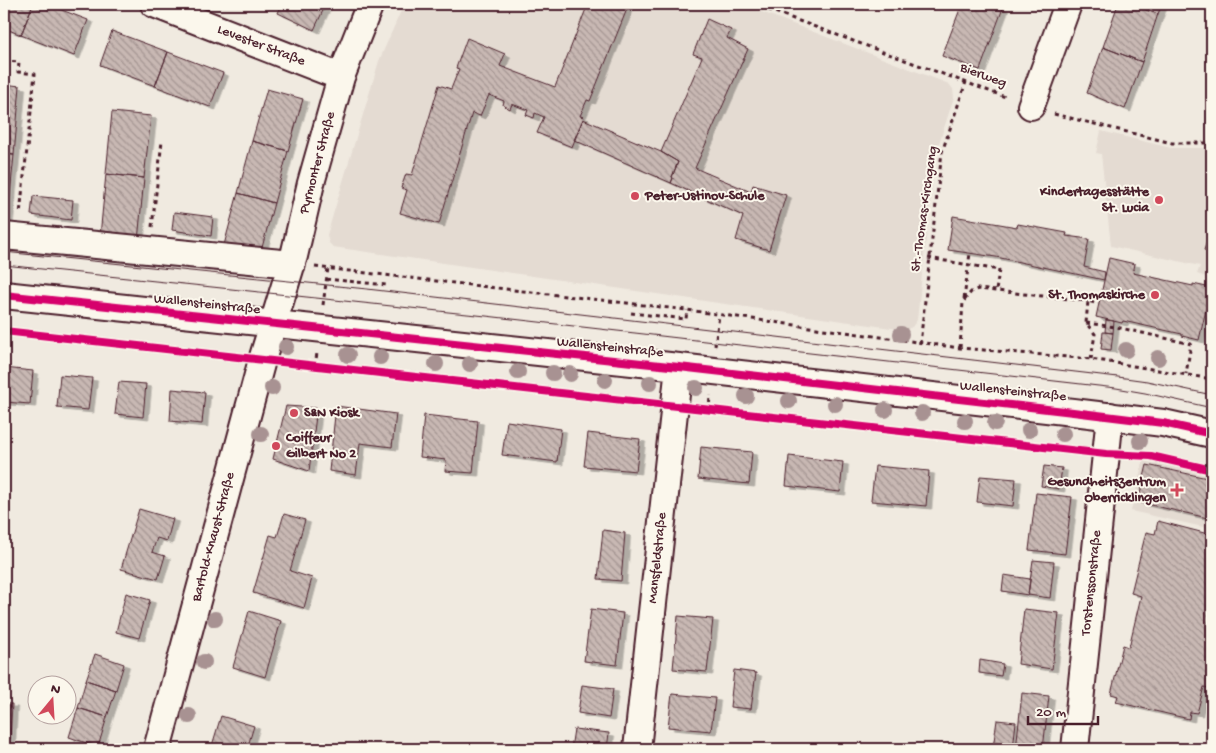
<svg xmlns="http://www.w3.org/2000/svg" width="1216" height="753" font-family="'Gochi Hand',sans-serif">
  <defs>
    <pattern id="building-back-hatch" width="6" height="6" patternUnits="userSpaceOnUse" patternTransform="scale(1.25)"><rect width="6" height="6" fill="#c8b8b3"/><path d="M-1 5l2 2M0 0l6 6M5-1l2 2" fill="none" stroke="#a49592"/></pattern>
    <filter id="shadow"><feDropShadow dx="5.5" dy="3" stdDeviation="0" flood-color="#0004"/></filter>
  </defs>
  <rect width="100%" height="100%" fill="#f0eae0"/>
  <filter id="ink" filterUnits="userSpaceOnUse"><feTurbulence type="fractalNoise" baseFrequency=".02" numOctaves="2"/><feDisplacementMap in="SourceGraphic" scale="10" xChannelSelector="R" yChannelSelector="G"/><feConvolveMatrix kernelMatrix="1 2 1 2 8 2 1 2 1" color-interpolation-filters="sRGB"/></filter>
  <g filter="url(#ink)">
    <path fill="#e4dbd2" d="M404,4H741L949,84L953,89L954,97L935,156L917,320L912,327L905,330L333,247L329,243L327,235L379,61Z
      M1101,131L1171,148H1212V279L1197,274L1200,266L1111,246L1101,154L1096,153Z
      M1143,461L1192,471L1212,477V529L1131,511Z"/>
    <path fill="url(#building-back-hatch)" stroke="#4a1f2b" filter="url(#shadow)" d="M4,4H33L21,35L4,28Z
      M33,4H46L88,20L74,56L21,35Z
      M282,4H326L314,30L278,13Z
      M588,4H629L590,101L587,100L580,116L584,117L572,147L537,133L544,117L535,113L534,118L526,115L528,110L512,104L510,109L503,105L504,101L489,95L480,116L472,113L439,224L400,213L407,190L401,188L406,174L412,175L439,85L451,89L459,69L456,68L467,38L505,54L500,66L555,87Z
      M962,4H991L1003,8L980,70L942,56Z
      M1118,4H1129L1158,14L1142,62L1103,47Z
      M1129,4H1162L1158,14Z
      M707,19L731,30L727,38L748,49L695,168L751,192L753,185L786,195L769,250L736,240L743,216L671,183L673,178L672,177L678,162L661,152L702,57L693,54Z
      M112,31L168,52L155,86L100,65Z
      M1103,47L1142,62L1125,109L1087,93Z
      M168,52L223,73L210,107L155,86Z
      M4,84L20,86L14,155L4,154Z
      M267,89L303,99L288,151L252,141Z
      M112,112L151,116L144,178L106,174Z
      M583,119L661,152L678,162L672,177L673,178L671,183L574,140Z
      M252,141L288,151L274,203L238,193Z
      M4,154L14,155L7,225L4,224Z
      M106,174L144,178L138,241L100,236Z
      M238,193L274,203L260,255L224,245Z
      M33,196L73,200L71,220L31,215Z
      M174,212L213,217L211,236L172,230Z
      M953,216L1017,227L1018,224L1067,233L1066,236L1089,239L1084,267L1105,272L1104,280L996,257L948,250Z
      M1212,227V254L1204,250Z
      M1109,258L1135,264L1133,273L1193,286V284L1211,288L1199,340L1182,336V334L1123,321L1122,323L1096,317Z
      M1106,320L1114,321L1113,333L1105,332Z
      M1103,332L1113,333L1111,350L1101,349Z
      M4,368L33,371L30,404L4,402Z
      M60,375L92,378L88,410L57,407Z
      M119,382L146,384L143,417L115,414Z
      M172,389L205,392L202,424L170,421Z
      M286,406L317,408L309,471L273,459Z
      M336,406L396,414L392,447L360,443L356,475L329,471Z
      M424,415L478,421L473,473L445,471L446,460L420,457Z
      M507,421L561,429L557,462L502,455Z
      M588,433L640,439L636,471L584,466Z
      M701,447L752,452L749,484L698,479Z
      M789,456L843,462L840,492L786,486Z
      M1147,465L1212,479V519L1138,502Z
      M875,466L929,471L926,506L871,501Z
      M1044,466L1062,468L1059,489L1041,486Z
      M980,476L1016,479L1013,506L977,502Z
      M1036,493L1072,497L1065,554L1029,550Z
      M139,509L173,519L167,541L157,538L152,552L165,556L158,579L121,569Z
      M284,514L305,520L290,571L312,578L304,608L253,593L270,535L277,537Z
      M1158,521L1212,535V670L1208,688L1204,687L1197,713L1190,712L1189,719L1116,702L1118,696L1111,694L1123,645L1129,647L1141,596L1131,593L1146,532L1155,534Z
      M603,530L625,533L621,581L598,579Z
      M1033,560L1054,562L1050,598L1028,595Z
      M1004,575L1030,579L1028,595L1002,591Z
      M126,593L150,600L139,638L116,632Z
      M591,609L623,613L617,665L584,661Z
      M1024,609L1059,613L1052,669L1018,664Z
      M249,611L281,621L265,677L233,667Z
      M678,616L713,619L707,672L673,669Z
      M95,654L124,664L116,690L86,680Z
      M980,660L1003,664L1001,676L979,673Z
      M734,670L756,673L751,709L730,707Z
      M86,680L116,690L107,717L78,708Z
      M582,685L613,689L609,718L578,713Z
      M1022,693L1049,696L1043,749H1016Z
      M672,694L715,698L711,731L668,727Z
      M4,704H12L10,739H4Z
      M78,708L107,717L98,747L69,737Z
      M221,716L254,726L247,749H211Z
      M997,720L1016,722L1013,749L993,748Z
      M574,729L609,733L607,749H571Z"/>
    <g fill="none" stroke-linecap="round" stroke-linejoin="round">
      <g stroke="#4a1f2b" stroke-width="30">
        <path id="minor" d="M154,4L341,77
          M1031,106L1068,4
          M4,236L292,264
          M4,295L679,367L1073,412L1163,423L1212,434
          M157,749L262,360L294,256L311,183L341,77L370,4
          M637,749L679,367
          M1075,749L1110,416"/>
      </g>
      <path stroke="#4a1f2b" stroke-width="3" stroke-dasharray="4 4" stroke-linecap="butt" d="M753,4L1008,98
        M4,61L19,62L18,72L35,74L20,214
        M1054,114L1172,143H1212
        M152,227L162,141
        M928,258L999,270L996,291
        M315,267L687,310L960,348L1091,359L1212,379
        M326,279L387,285
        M964,299L970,253
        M323,305L328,268
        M631,313L686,319L687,310
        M1086,323L1116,327L1191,344L1186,374
        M920,344L942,152L966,82
        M715,346L719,315
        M960,348L963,302L971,292L978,289L1088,301
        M1091,359L1095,334L1086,323L1088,301L1098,304
        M315,366L317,353
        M709,411L710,395"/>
      <use href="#minor" stroke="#fbf7ec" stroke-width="26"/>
      <path stroke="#4a1f2b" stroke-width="1" d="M4,252L367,289L1118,377L1147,381L1212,395
        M4,265L486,316L1116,388L1145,393L1212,408"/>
      <g stroke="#fbf7ec" stroke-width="11">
        <path id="cycleway" d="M4,295L679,367L1073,412L1163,423L1212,434
          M4,331L1106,454L1151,456L1212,470"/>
      </g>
      <use href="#cycleway" stroke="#d6006c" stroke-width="8"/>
    </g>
    <g fill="#a89292">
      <circle cx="901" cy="334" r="8"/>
      <circle cx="286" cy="347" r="8"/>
      <circle cx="1126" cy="350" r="8"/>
      <circle cx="348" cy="355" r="8"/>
      <circle cx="380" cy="357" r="8"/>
      <circle cx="1158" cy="358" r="8"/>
      <circle cx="436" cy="364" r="8"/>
      <circle cx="470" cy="364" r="8"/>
      <circle cx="518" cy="372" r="8"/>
      <circle cx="553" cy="373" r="8"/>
      <circle cx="570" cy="374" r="8"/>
      <circle cx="605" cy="380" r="8"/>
      <circle cx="650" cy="383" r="8"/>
      <circle cx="272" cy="388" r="8"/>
      <circle cx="696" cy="388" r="8"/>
      <circle cx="746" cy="396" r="8"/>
      <circle cx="789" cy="401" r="8"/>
      <circle cx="835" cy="404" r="8"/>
      <circle cx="885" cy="410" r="8"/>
      <circle cx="922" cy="413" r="8"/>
      <circle cx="965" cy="421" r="8"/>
      <circle cx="995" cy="423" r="8"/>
      <circle cx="1029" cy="430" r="8"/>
      <circle cx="261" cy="434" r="8"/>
      <circle cx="1063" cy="434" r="8"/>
      <circle cx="1140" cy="441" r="8"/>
      <circle cx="215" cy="619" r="8"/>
      <circle cx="204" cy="662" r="8"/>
      <circle cx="189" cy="716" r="8"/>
    </g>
  </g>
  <g fill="#d1495b" stroke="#fbf7ec" stroke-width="2">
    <circle cx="635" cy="196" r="5"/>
    <circle cx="1159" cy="200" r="5"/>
    <circle cx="1155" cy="295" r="5"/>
    <circle cx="294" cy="413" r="5"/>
    <circle cx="276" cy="446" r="5"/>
    <path d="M1174.5 482.5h5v5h5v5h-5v5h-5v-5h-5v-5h5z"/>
  </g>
  <g text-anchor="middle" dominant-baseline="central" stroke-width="4" stroke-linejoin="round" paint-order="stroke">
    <g font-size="14" fill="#4a1f2b" stroke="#fbf7ec">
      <text transform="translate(261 46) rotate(21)">Levester Straße</text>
      <text transform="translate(983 76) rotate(20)">Bierweg</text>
      <text transform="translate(318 163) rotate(-75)">Pyrmonter Straße</text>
      <text transform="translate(925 209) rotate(-82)">St.-Thomas-Kirchgang</text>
      <text transform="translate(207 305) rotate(6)">Wallensteinstraße</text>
      <text transform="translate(610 348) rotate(6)">Wallensteinstraße</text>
      <text transform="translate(1013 392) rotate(6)">Wallensteinstraße</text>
      <text transform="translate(214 537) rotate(-75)">Bartold-Knaust-Straße</text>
      <text transform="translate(658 558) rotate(-84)">Mansfeldstraße</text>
      <text transform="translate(1092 583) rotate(-84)">Torstenssonstraße</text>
    </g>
    <g font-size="14" font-weight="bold" fill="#4a1f2b" stroke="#fbf7ec" text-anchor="end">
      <text x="1149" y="192">Kindertagesstätte<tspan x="1149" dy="16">St. Lucia</tspan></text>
      <text x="645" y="196" text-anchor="start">Peter-Ustinov-Schule</text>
      <text x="1145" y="295">St. Thomaskirche</text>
      <text x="304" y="413" text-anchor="start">S&amp;N Kiosk</text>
      <text x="286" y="438" text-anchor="start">Coiffeur<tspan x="286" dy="16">Gilbert No 2</tspan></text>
      <text x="1166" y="482">Gesundheitszentrum<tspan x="1166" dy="16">Oberricklingen</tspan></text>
    </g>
  </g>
  <rect width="1216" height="753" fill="none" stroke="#fbf7ec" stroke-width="20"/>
  <rect x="10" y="10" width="1196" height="733" fill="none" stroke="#4a1f2b" stroke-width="2" filter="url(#ink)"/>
  <g transform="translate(52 700) rotate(18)"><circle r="24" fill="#fbf7ec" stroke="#b4a19f"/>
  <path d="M0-4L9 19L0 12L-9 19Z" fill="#d1495b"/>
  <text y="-8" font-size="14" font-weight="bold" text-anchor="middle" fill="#4a1f2b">N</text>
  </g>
  <path d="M1028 716v8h70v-8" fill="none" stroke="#4a1f2b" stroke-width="2.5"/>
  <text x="1036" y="716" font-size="15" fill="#4a1f2b" stroke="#fbf7ec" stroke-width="4" paint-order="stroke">20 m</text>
</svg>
